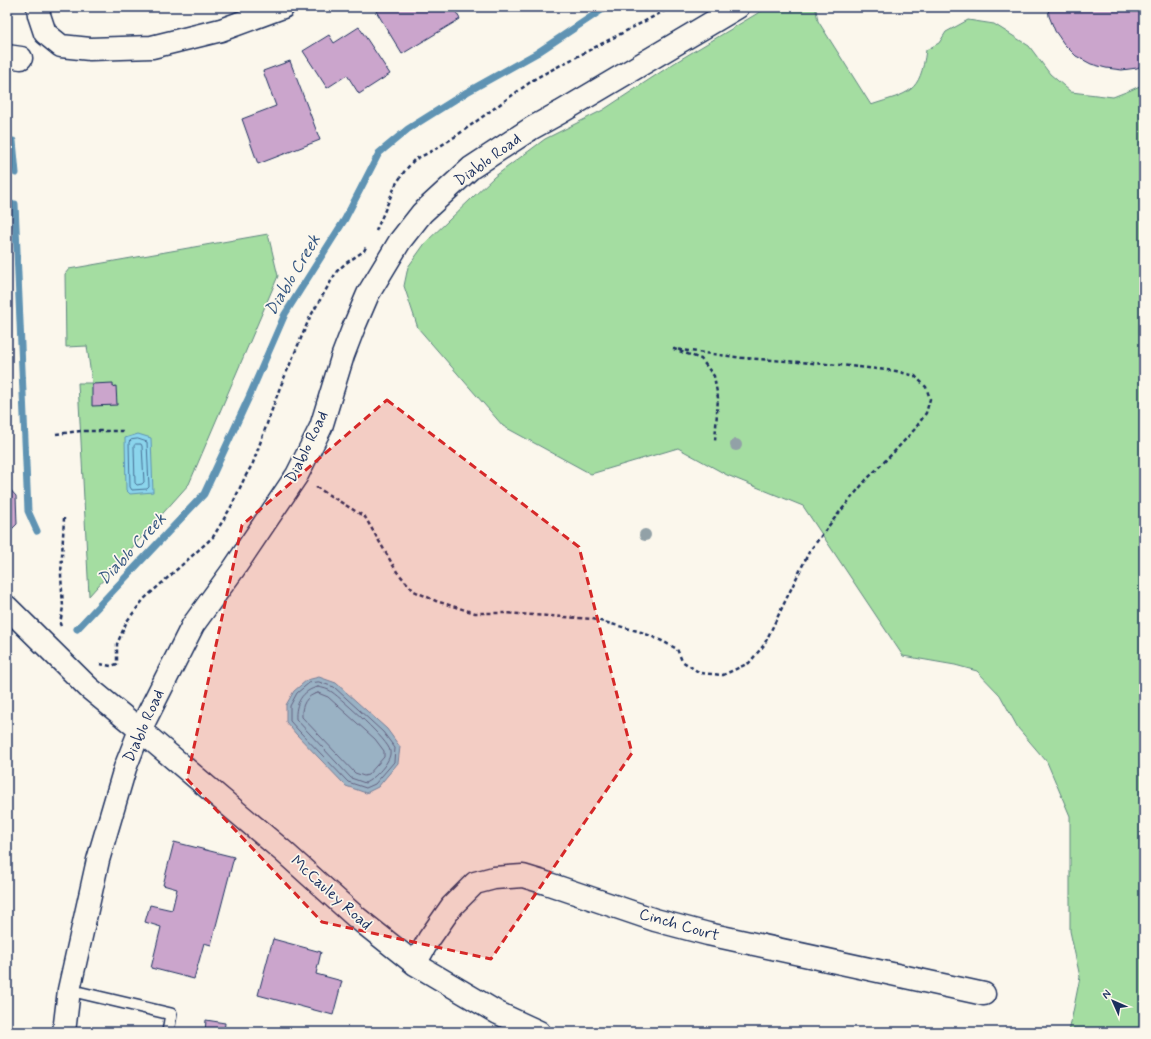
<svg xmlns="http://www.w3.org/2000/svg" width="1151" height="1039" font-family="Mynerve,sans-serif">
  <rect width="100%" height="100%" fill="#fbf7ec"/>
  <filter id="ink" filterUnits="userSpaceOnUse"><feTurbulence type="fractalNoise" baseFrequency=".025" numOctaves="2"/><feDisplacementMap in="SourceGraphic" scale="8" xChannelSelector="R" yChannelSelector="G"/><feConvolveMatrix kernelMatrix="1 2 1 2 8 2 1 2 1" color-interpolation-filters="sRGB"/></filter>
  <g filter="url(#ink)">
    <path fill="#a4dda1" stroke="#608680" d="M768,7H813L816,10L818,21L871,105C910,92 920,94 926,50L939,43L946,32L968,20L994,24L1029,46L1050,74L1071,92L1113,97L1131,90L1144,84V1032H1069L1080,977L1070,931V816L1047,762L1018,728L1000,695L977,671L955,665L903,656L803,506L727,475L678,448L591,474L503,426L418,328L404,286L408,267L426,242L494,177L545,139L603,110L676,62Z
      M268,234L278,276L189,484L89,596L78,383H92L87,346L66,347L65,274L69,269Z"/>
    <path fill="#8bd5ec" stroke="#5e93b3" d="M138,434L151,438L153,492L130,494L126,490L125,438Z
      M319,677L336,683L387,729L400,747L398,763L378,787L366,793L346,786L296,734L286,722V705L294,691L307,680Z"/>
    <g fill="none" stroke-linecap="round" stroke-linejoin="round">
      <path stroke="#487197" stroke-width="1" d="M138,439L147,442L149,487L147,489L132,490L130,487L129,442L131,440Z
        M136,444H141L142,446L144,482L142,484L137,485L135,483L134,446Z
        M319,682L334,687L383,732L395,748L394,762L375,784L366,788L348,782L299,731L290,721V706L297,693L309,683Z
        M318,687C323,688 328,689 332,692C343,700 389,741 390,751C392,761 374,779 365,783L351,778L296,719C295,704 302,690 318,687Z
        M318,693L328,697L375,739L384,751V757L368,775L364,776L355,773L302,717C301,706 306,695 318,693Z"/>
      <path stroke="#5e93b3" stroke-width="7" d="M13,141L16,173
        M15,204L28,511L37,531
        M77,629L204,494L249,397L285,314L345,219L379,153L408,129L467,92L537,53L606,7"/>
    </g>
    <path fill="#cba5cc" stroke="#1b2f5e" d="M383,7H453L460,19L402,54L376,11Z
      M1048,7H1144V65L1137,68L1122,70L1106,68L1091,64L1076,56L1064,44L1055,31L1049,16Z
      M359,27L390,74L359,94L347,75L327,88L303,51L329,35L334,43Z
      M290,61L320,140L258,164L242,119L276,106L263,71Z
      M113,383V387L116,386L117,405L92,406V384Z
      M7,486L16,496L17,524L7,534Z
      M174,842L234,857L211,945L204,943L194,979L151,968L161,927L145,922L150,905L172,910L177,889L163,885Z
      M273,939L321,952L316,974L342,981L333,1015L258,995Z
      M206,1020L225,1023L224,1032H205Z"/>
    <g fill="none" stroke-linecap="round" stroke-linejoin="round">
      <g stroke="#1b2f5e" stroke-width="14">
        <path id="service" d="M69,990L171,1014L168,1032"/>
      </g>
      <g stroke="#1b2f5e" stroke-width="25">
        <path id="minor" d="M38,7L39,15L45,33L61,46L90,49L152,47L221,30L283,7
          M7,56L21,58
          M140,730L284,852L356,917L415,964L498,1013L539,1032
          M415,964L429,939L452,906L475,883L494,878L523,876L546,883L655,920L708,934L984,994"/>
      </g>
      <g stroke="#1b2f5e" stroke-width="25">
        <path id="tertiary" d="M7,607L89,688L140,730
          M64,1032L69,990L98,860L125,768L140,730L193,625L233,570L297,475L321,427L343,355L353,329L368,294L400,241L422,213L471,168L532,128L561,112L738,7"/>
      </g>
      <path stroke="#1b2f5e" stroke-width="2.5" stroke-dasharray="4 3" stroke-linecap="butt" d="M376,231L396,184L404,172L414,160L434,150L456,136L536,78L672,7
        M56,434L81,431H123
        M316,487L365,517L397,572L414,591L436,601L475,613H505L593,619L641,632L662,641L677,649L682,661L700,673L723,675L749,663L764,645L809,552L834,519L866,480L893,453L915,429L926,413L930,399L926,387L915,376L896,371L840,365L743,358L674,349L701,359L714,376L718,398L715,441
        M61,626L60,624L63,607L61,575L64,518
        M100,664L111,666L117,664V644L127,621L144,599L213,537L231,507L245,477L253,463L279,390L310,317L337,271L346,263L364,251L366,247"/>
      <use href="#service" stroke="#fbf7ec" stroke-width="11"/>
      <use href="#minor" stroke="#fbf7ec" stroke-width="22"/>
      <use href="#tertiary" stroke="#fbf7ec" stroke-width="22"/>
    </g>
    <g fill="#92a1a7">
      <circle cx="736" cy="445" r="6"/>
      <circle cx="645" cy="535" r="6"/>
    </g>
  </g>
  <path fill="#d62828" fill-opacity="0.2" stroke="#d62828" stroke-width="3" stroke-dasharray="8 5" stroke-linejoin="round" d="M387,400L579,547L632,753L491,959L322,922L187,779L242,525Z"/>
  <g text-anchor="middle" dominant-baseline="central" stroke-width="3.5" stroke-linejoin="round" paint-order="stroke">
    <g font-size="16" fill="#1b2f5e" stroke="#fbf7ec">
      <text transform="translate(488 160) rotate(-36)">Diablo Road</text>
      <text transform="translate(307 447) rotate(-64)">Diablo Road</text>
      <text transform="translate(144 726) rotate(-66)">Diablo Road</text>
      <text transform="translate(331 893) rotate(42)">McCauley Road</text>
      <text transform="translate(679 925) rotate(16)">Cinch Court</text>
    </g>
    <g font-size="17" font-style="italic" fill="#375882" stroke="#fbf7ec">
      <text transform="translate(293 275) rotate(-59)">Diablo Creek</text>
      <text transform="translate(132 549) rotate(-47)">Diablo Creek</text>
    </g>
  </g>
  <rect width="1151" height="1039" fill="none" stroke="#fbf7ec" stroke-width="24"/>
  <rect x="12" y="12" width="1127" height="1015" fill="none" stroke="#1b2f5e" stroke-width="1.5" filter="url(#ink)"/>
  <g transform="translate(1113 1001) rotate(315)" stroke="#fbf7ec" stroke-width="3" paint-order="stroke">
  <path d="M0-3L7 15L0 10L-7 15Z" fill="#1b2f5e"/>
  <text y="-6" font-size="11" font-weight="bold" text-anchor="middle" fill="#1b2f5e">N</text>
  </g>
</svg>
